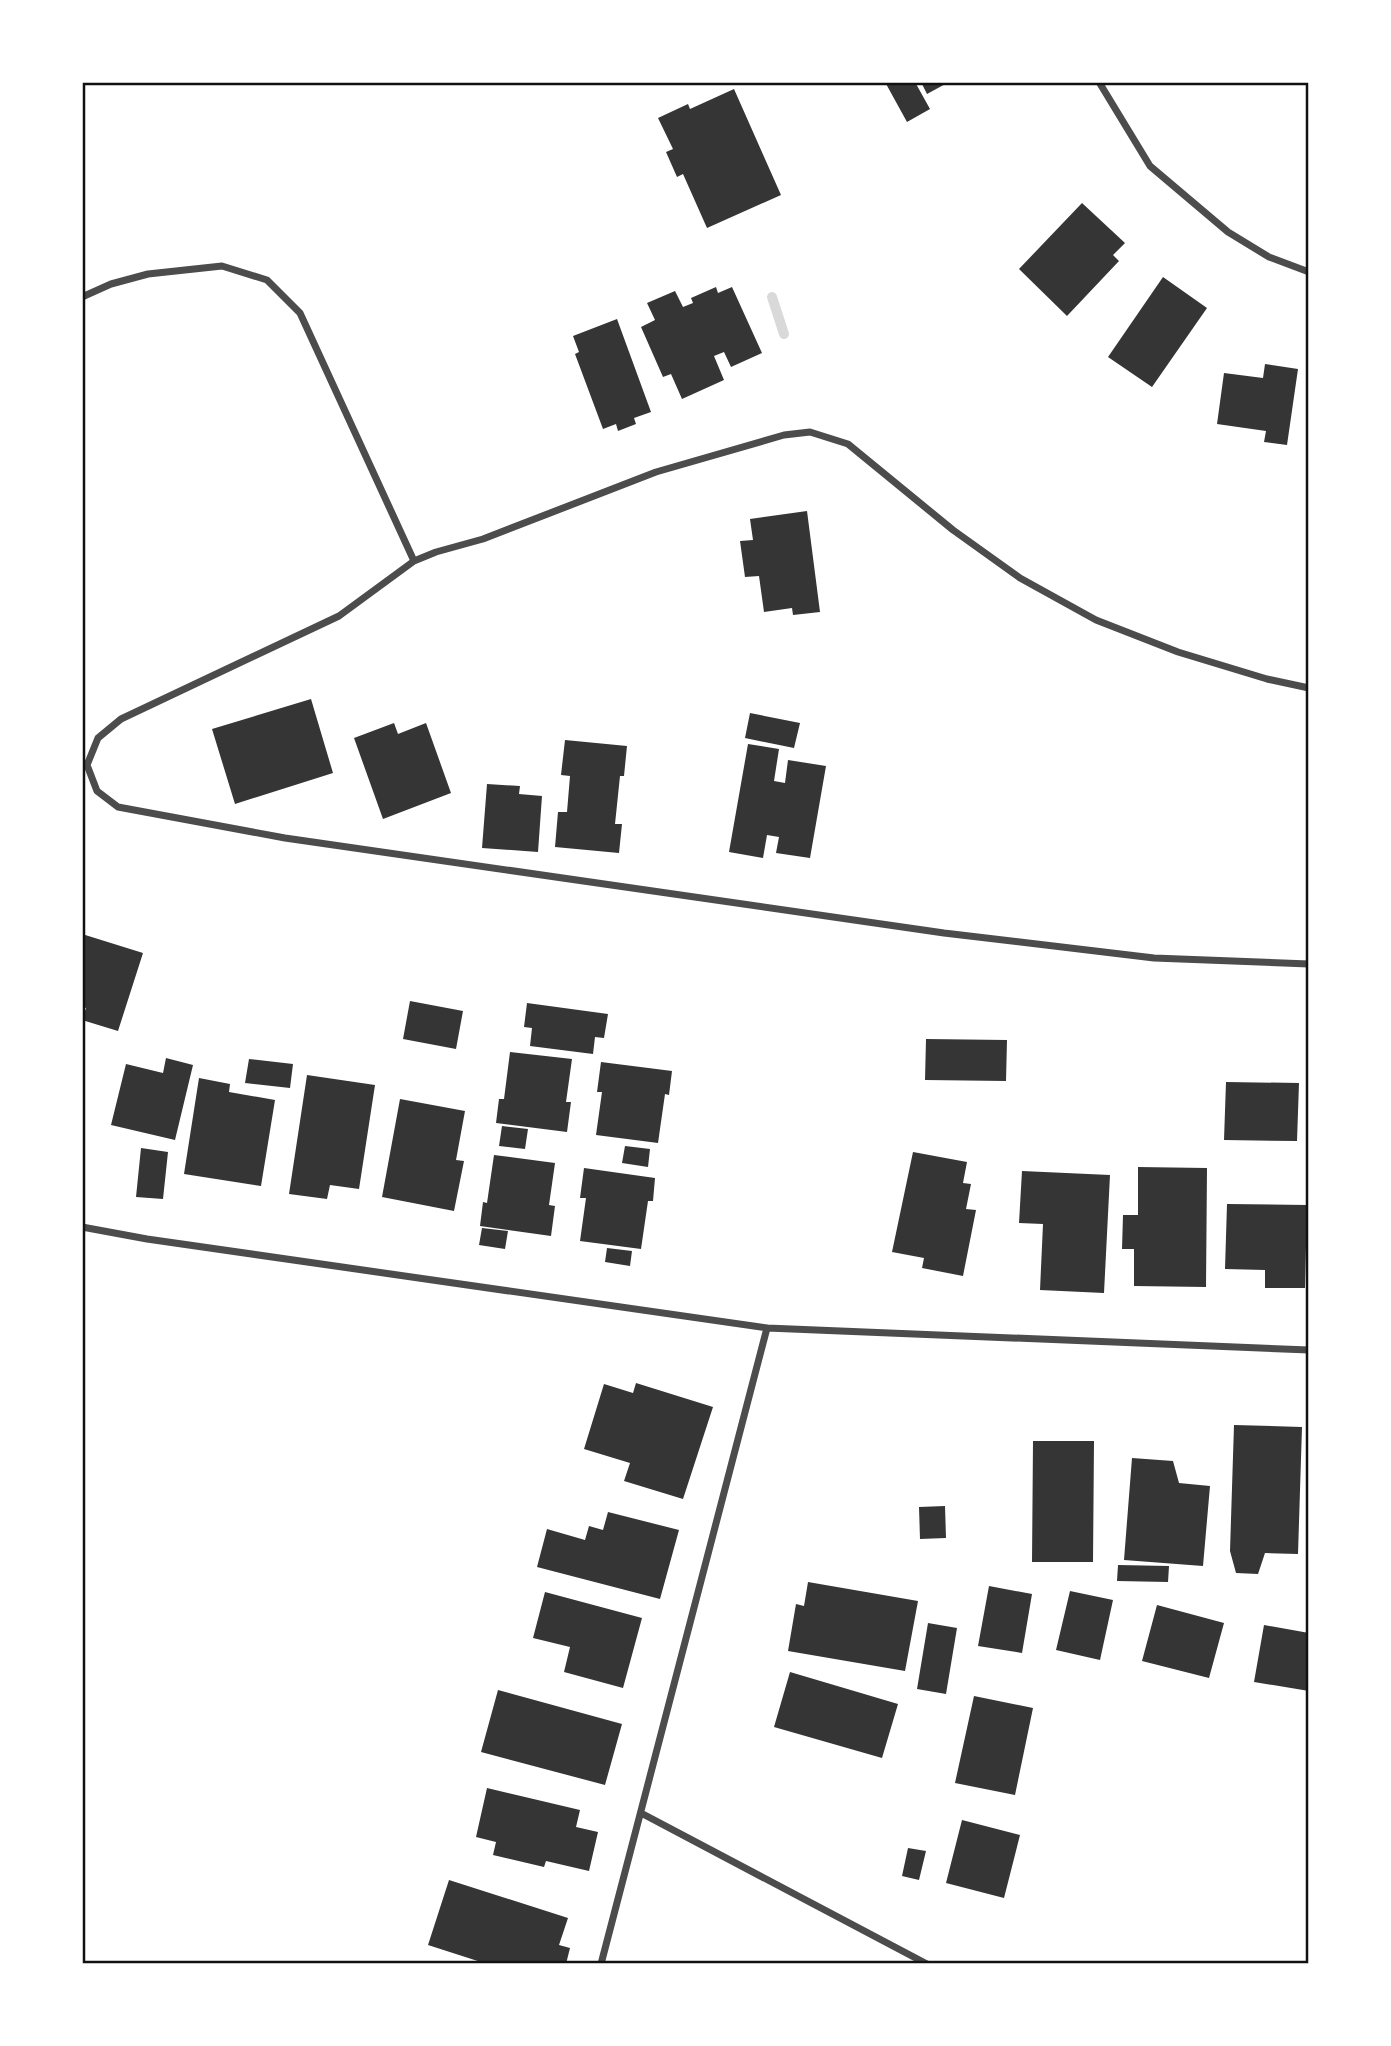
<svg xmlns="http://www.w3.org/2000/svg" width="1391" height="2046" font-family="'Source Sans 3',sans-serif">
  <rect width="100%" height="100%" fill="#fff"/>
  <g fill="none" stroke-linecap="round" stroke-linejoin="round">
    <path stroke="#d9d9d9" stroke-width="10" d="M772,297L784,334"/>
  </g>
  <path fill="#353535" d="M885,82H915L930,109L907,122Z
    M921,82H949L927,94Z
    M734,89L781,195L707,228L683,174L677,177L666,152L673,149L658,118L688,104L690,109Z
    M1082,203L1125,243L1113,255L1119,261L1067,316L1019,269Z
    M1163,277L1207,308L1152,387L1108,357Z
    M716,287L718,293L732,287L762,353L731,367L724,352L714,356L724,380L682,399L671,374L663,377L641,327L655,320L647,303L675,291L683,307L693,303L691,298Z
    M617,319L651,412L634,418L636,424L618,431L616,424L603,429L575,354L579,352L573,336Z
    M1265,364L1298,369L1287,445L1264,442L1266,431L1217,424L1224,373L1263,378Z
    M807,511L820,612L793,615L792,608L764,612L759,576L745,577L740,541L753,540L750,519Z
    M311,699L333,773L235,804L212,729Z
    M750,713L800,723L794,748L745,738Z
    M394,723L398,734L426,723L451,793L383,819L354,738Z
    M565,740L627,746L624,776H620L615,824H622L619,853L555,847L558,812H567L570,776L561,775Z
    M748,744L779,749L774,781L785,783L788,760L826,766L810,858L776,853L779,837L767,835L763,858L729,852Z
    M487,784L520,786L519,794L542,796L538,852L482,848Z
    M82,934L143,953L118,1031L82,1020L86,1008L82,1007Z
    M410,1001L463,1011L456,1049L403,1039Z
    M527,1003L608,1014L604,1038L595,1037L593,1054L530,1046L532,1028L524,1027Z
    M926,1039L1007,1040L1006,1081L925,1080Z
    M510,1052L572,1059L566,1102H571L567,1132L496,1123L499,1099H504Z
    M166,1058L193,1065L175,1140L111,1125L126,1064L163,1073Z
    M249,1059L293,1064L290,1088L245,1083Z
    M601,1062L672,1071L669,1095L665,1094L658,1143L596,1135L602,1092H597Z
    M307,1075L375,1085L359,1189L330,1185L327,1199L289,1194Z
    M199,1078L230,1084L229,1092L275,1100L261,1186L184,1174Z
    M1226,1082L1299,1083L1297,1141L1224,1140Z
    M400,1099L465,1111L456,1160L464,1161L454,1211L382,1197Z
    M502,1126L528,1129L525,1149L499,1146Z
    M625,1146L650,1149L648,1167L622,1163Z
    M141,1148L168,1152L163,1199L136,1197Z
    M913,1152L967,1162L963,1183L971,1184L966,1209L976,1210L963,1276L922,1268L924,1258L892,1252Z
    M494,1155L555,1163L549,1205L555,1206L551,1236L480,1226L483,1202L487,1203Z
    M1138,1167L1207,1168L1206,1287L1134,1286V1249H1122L1123,1215H1138Z
    M584,1168L655,1178L653,1201H648L641,1249L580,1241L586,1198H580Z
    M1022,1171L1110,1175L1104,1293L1040,1290L1043,1224L1019,1223Z
    M1227,1204L1307,1205L1305,1288H1265V1270L1225,1269Z
    M482,1228L508,1231L505,1249L479,1245Z
    M607,1248L632,1251L630,1266L605,1262Z
    M636,1383L713,1407L683,1499L624,1481L630,1463L584,1449L604,1384L633,1393Z
    M1234,1425L1302,1427L1298,1554L1265,1553L1258,1574L1236,1573L1230,1551Z
    M1033,1441H1094L1093,1562H1032Z
    M1132,1458L1173,1461L1179,1483L1210,1486L1203,1566L1124,1560Z
    M945,1506L946,1538L920,1539L919,1507Z
    M608,1512L679,1530L660,1599L537,1567L547,1529L585,1540L589,1526L603,1530Z
    M1118,1565L1169,1566L1168,1582L1117,1581Z
    M808,1582L918,1601L905,1671L788,1651L796,1604L804,1606Z
    M989,1586L1032,1594L1022,1653L978,1646Z
    M1070,1591L1113,1600L1100,1660L1056,1650Z
    M545,1592L642,1618L623,1688L564,1672L570,1647L533,1638Z
    M1157,1605L1224,1623L1209,1678L1142,1661Z
    M928,1623L957,1628L946,1694L917,1689Z
    M1264,1625L1309,1633V1691L1254,1682Z
    M790,1672L898,1704L882,1758L774,1727Z
    M498,1690L622,1724L605,1785L481,1752Z
    M974,1696L1033,1708L1015,1795L955,1783Z
    M487,1788L580,1810L576,1827L598,1832L589,1871L546,1861L544,1867L493,1855L496,1842L476,1837Z
    M962,1820L1020,1835L1004,1898L946,1883Z
    M908,1848L926,1851L919,1880L902,1876Z
    M449,1880L568,1918L559,1945L570,1948L566,1964H487L428,1945Z"/>
  <g fill="none" stroke-linecap="round" stroke-linejoin="round">
    <path stroke="#4c4c4c" stroke-width="7" d="M1099,82L1150,166L1228,232L1269,257L1309,272
      M82,297L111,284L148,274L222,266L267,280L300,313L414,561L339,616L121,719L98,738L87,765L97,791L118,807L285,838L944,933L1154,958L1309,964
      M414,561L436,552L483,539L656,472L784,435L810,432L848,444L953,530L1020,578L1096,620L1178,652L1267,679L1309,688
      M82,1227L147,1239L767,1328L1309,1350
      M641,1813L927,1964
      M601,1964L767,1328"/>
  </g>
  <rect width="1391" height="2046" fill="none" stroke="#ffffff" stroke-width="168"/>
  <rect x="84" y="84" width="1223" height="1878" fill="none" stroke="#111" stroke-width="2.5"/>
</svg>
